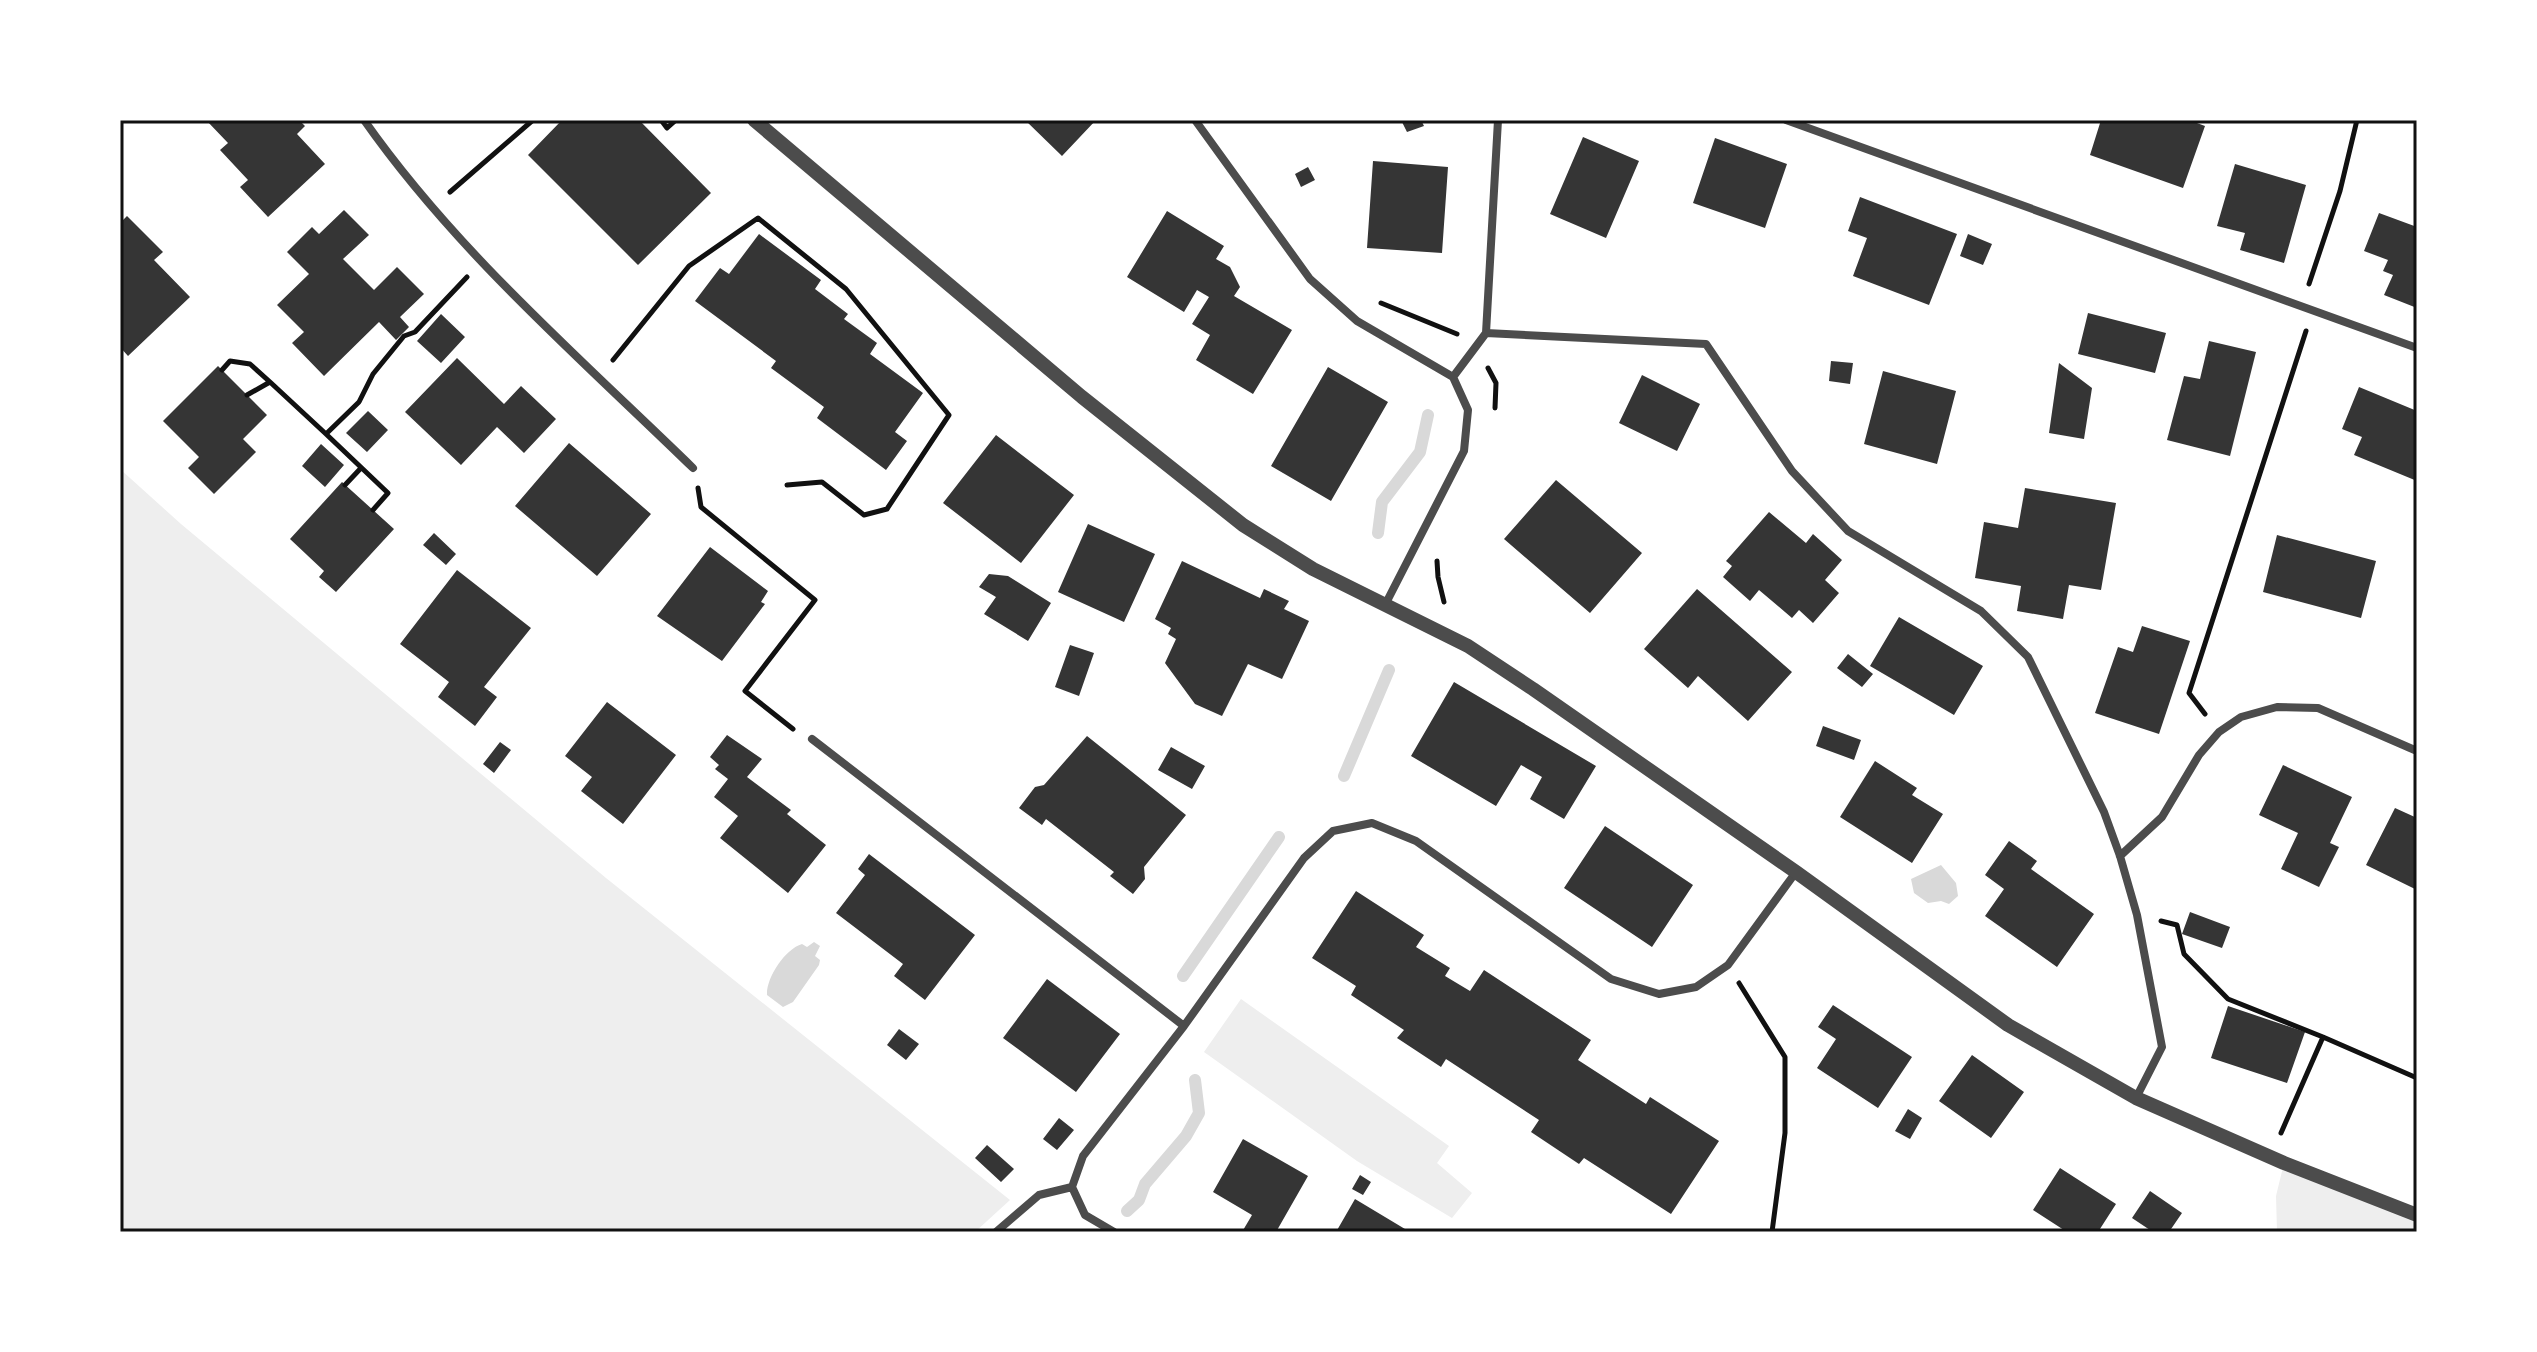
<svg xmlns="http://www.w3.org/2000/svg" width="2537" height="1352" font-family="Montserrat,sans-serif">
  <rect width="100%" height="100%" fill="#fff"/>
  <path fill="#eee" d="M120,469L181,524L606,878L1010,1200L975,1232H120Z
    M1241,999L1449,1146L1437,1163L1472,1193L1452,1218L1357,1161L1204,1052Z
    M2284,1163L2417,1215V1232H2277L2276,1196Z"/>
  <path fill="#d9d9d9" d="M1941,865L1956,883L1958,896L1949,904L1941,901L1928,903L1914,893L1911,879Z
    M814,942L820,946L815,956L820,960L819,965L793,1002L783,1007L767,995C766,978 785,949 802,944L807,947Z"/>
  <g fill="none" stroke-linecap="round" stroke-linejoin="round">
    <path stroke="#d9d9d9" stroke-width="12" d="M1378,533L1382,502L1420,452L1428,415
      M1344,776L1389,670
      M1183,976L1279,837
      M1127,1211L1139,1200L1145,1184L1186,1136L1199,1113L1195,1080"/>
  </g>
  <path fill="#353535" d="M206,120H299L305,126L297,134L325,164L268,217L240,187L248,180L220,150L228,143Z
    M562,120H639L711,193L638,265L528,155Z
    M1025,120H1096L1062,156Z
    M1401,120H1421L1424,126L1407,132Z
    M2101,120H2189L2205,126L2183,188L2090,155Z
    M1583,137L1639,161L1606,238L1550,214Z
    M1715,138L1787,164L1765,228L1693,203Z
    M1373,161L1448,167L1442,253L1367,248Z
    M2235,164L2306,185L2284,263L2240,250L2245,233L2217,226Z
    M1308,167L1315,180L1301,187L1295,174Z
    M1860,197L1957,234L1929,305L1853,276L1867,238L1848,231Z
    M344,210L369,235L343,259L374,290L397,267L424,294L400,317L409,327L396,340L379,322L324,376L292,343L304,332L277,305L309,274L287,252L312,227L319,234Z
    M1167,211L1224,246L1216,259L1230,267L1240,287L1234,296L1292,330L1253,394L1196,360L1210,335L1192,324L1209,297L1197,290L1184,312L1127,277Z
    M2379,213L2417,227L2415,237L2417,238V308L2384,295L2393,275L2383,271L2388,260L2364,251Z
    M127,216L163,252L154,260L190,297L128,356L120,347V223Z
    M759,234L821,280L815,289L848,314L844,319L877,343L870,354L923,393L895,432L907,441L886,470L817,418L824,407L771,368L776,361L695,301L720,268L729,274Z
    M1968,234L1992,244L1983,265L1960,256Z
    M2088,313L2166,333L2155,373L2078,354Z
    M441,314L465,337L441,363L417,341Z
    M2209,341L2256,352L2230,456L2167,440L2184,376L2200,379Z
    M457,358L504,404L521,386L556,419L524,453L497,427L461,465L405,412Z
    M1831,361L1853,363L1850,384L1829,381Z
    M2059,363L2092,388L2084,439L2049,433Z
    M218,366L267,415L243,439L256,452L214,494L188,468L199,457L163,421Z
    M1328,367L1388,402L1331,501L1271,466Z
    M1883,371L1956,391L1937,464L1864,444Z
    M1642,375L1700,404L1677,451L1619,423Z
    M2359,387L2417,411V481L2354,455L2362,437L2342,429Z
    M368,411L388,430L367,452L346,433Z
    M996,435L1074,495L1021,563L943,503Z
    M569,443L651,514L597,576L515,506Z
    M321,444L344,465L325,487L302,466Z
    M1556,480L1642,553L1590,613L1504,539Z
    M342,482L394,529L336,592L319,577L324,571L290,539Z
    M2025,488L2116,503L2101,590L2069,585L2063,619L2017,611L2021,586L1975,578L1984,522L2018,528Z
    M1769,512L1806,543L1813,534L1842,560L1825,580L1839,593L1813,623L1799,610L1792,618L1759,590L1750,601L1723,577L1732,566L1726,561Z
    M1088,524L1155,554L1124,622L1058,592Z
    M434,533L456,554L446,565L423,545Z
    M2277,535L2376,561L2361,618L2263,592Z
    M710,547L768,591L761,602L765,604L722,661L657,616Z
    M1182,561L1260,598L1264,589L1289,601L1284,609L1309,621L1282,679L1248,664L1222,716L1195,704L1165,663L1176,639L1168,634L1171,628L1155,619Z
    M457,570L531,628L484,687L497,697L475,726L438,697L449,682L400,644Z
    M989,574L1008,576L1051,603L1028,641L984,614L996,597L979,587Z
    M1697,589L1792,672L1748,721L1698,676L1688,688L1644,649Z
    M1899,617L1983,666L1954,715L1870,666Z
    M2142,626L2190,641L2159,734L2095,713L2118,647L2133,652Z
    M1070,645L1094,653L1079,696L1055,687Z
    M1848,654L1873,674L1862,687L1837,668Z
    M1454,682L1596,766L1564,819L1530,799L1542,777L1521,765L1496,806L1411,756Z
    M607,702L676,755L623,824L581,791L592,777L565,756Z
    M1823,726L1861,740L1854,760L1816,746Z
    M727,735L762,759L747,777L791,810L787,814L826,845L788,893L720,838L738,816L714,797L728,779L715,769L719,765L710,757Z
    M1087,736L1186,815L1144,867L1145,879L1133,894L1110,876L1114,872L1046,819L1042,825L1019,808L1035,787L1044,785Z
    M500,742L511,750L494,773L483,764Z
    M1171,747L1205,766L1192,789L1158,770Z
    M1875,761L1917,788L1912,795L1943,814L1912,863L1840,817Z
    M2283,765L2352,797L2330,843L2339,847L2319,887L2281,869L2298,833L2259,815Z
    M2395,808L2417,818V890L2366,865Z
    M1605,826L1693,885L1652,947L1564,888Z
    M2009,841L2037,861L2031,869L2094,914L2057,967L1985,916L2004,889L1985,875Z
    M869,854L975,935L925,1000L894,976L903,964L836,913L865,875L858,869Z
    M1356,891L1424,935L1416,947L1450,968L1445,976L1470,991L1484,970L1591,1040L1578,1060L1646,1104L1650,1097L1719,1141L1671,1214L1584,1158L1579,1164L1531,1132L1539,1120L1446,1059L1441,1067L1397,1038L1404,1030L1351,995L1356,986L1312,958Z
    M2190,912L2230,927L2222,948L2182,934Z
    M1047,979L1120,1034L1076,1092L1003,1038Z
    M1833,1005L1912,1057L1878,1108L1817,1068L1836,1039L1818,1027Z
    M2228,1006L2305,1032L2287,1083L2211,1058Z
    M899,1029L919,1044L906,1060L887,1045Z
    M1972,1055L2024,1092L1991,1138L1939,1101Z
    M1908,1109L1922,1118L1910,1139L1895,1131Z
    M1059,1118L1074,1130L1057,1150L1043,1139Z
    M1243,1139L1308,1176L1276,1232H1242L1252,1215L1213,1192Z
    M987,1145L1014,1169L1001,1182L975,1158Z
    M2060,1168L2116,1204L2098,1232H2067L2033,1210Z
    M1360,1175L1371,1182L1363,1195L1352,1189Z
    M2150,1191L2182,1213L2169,1232H2153L2132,1218Z
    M1355,1199L1410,1232H1336Z"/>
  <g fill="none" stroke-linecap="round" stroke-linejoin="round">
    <path stroke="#111" stroke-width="5" d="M661,120L667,128L676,120
      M450,192L533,120
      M2309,284L2340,191L2357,120
      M1381,303L1457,334
      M613,360L689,266L758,218L846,289L949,415L887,509L864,515L822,482L787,485
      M1488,368L1496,383L1495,408
      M222,370L230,361L250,364L270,382
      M247,395L270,382L326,434L359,402L373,374L404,336L415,332L467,277
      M326,434L388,493L373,510
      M345,485L361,468
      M698,488L701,507L815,600L745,691L793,729
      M1437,561L1438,577L1444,602
      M2205,714L2189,693L2306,331
      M2161,921L2177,925L2184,954L2228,999L2323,1037L2281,1133
      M1739,983L1785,1057V1133L1772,1232
      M2323,1037L2417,1078"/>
    <path stroke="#4c4c4c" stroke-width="8" d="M364,120C456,251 579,357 693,468
      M1195,120L1310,279L1357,321L1453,377
      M1786,120L2417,348
      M1486,333L1706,344L1792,471L1848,531L1981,611L2028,657L2104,812L2120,856L2137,915L2162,1047L2136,1098
      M1453,377L1486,333L1498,120
      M1385,605L1464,451L1468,410L1453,377
      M812,739L1184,1026
      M2120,856L2162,817L2199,755L2219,732L2241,717L2277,707L2318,708L2417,751
      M996,1232L1039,1195L1072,1187
      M1114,1232L1085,1215L1072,1187L1083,1156L1184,1026L1304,858L1333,831L1372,823L1416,841L1611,979L1659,994L1696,987L1728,965L1796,872"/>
    <path stroke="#4c4c4c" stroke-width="14" d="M754,120L1082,397L1243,525L1313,569L1468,646L1533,689L1796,872L2008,1025L2136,1098L2284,1163L2417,1215"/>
  </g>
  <rect width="2537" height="1352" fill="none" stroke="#ffffff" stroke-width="244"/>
  <rect x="122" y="122" width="2293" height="1108" fill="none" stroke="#111" stroke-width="3"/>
</svg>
